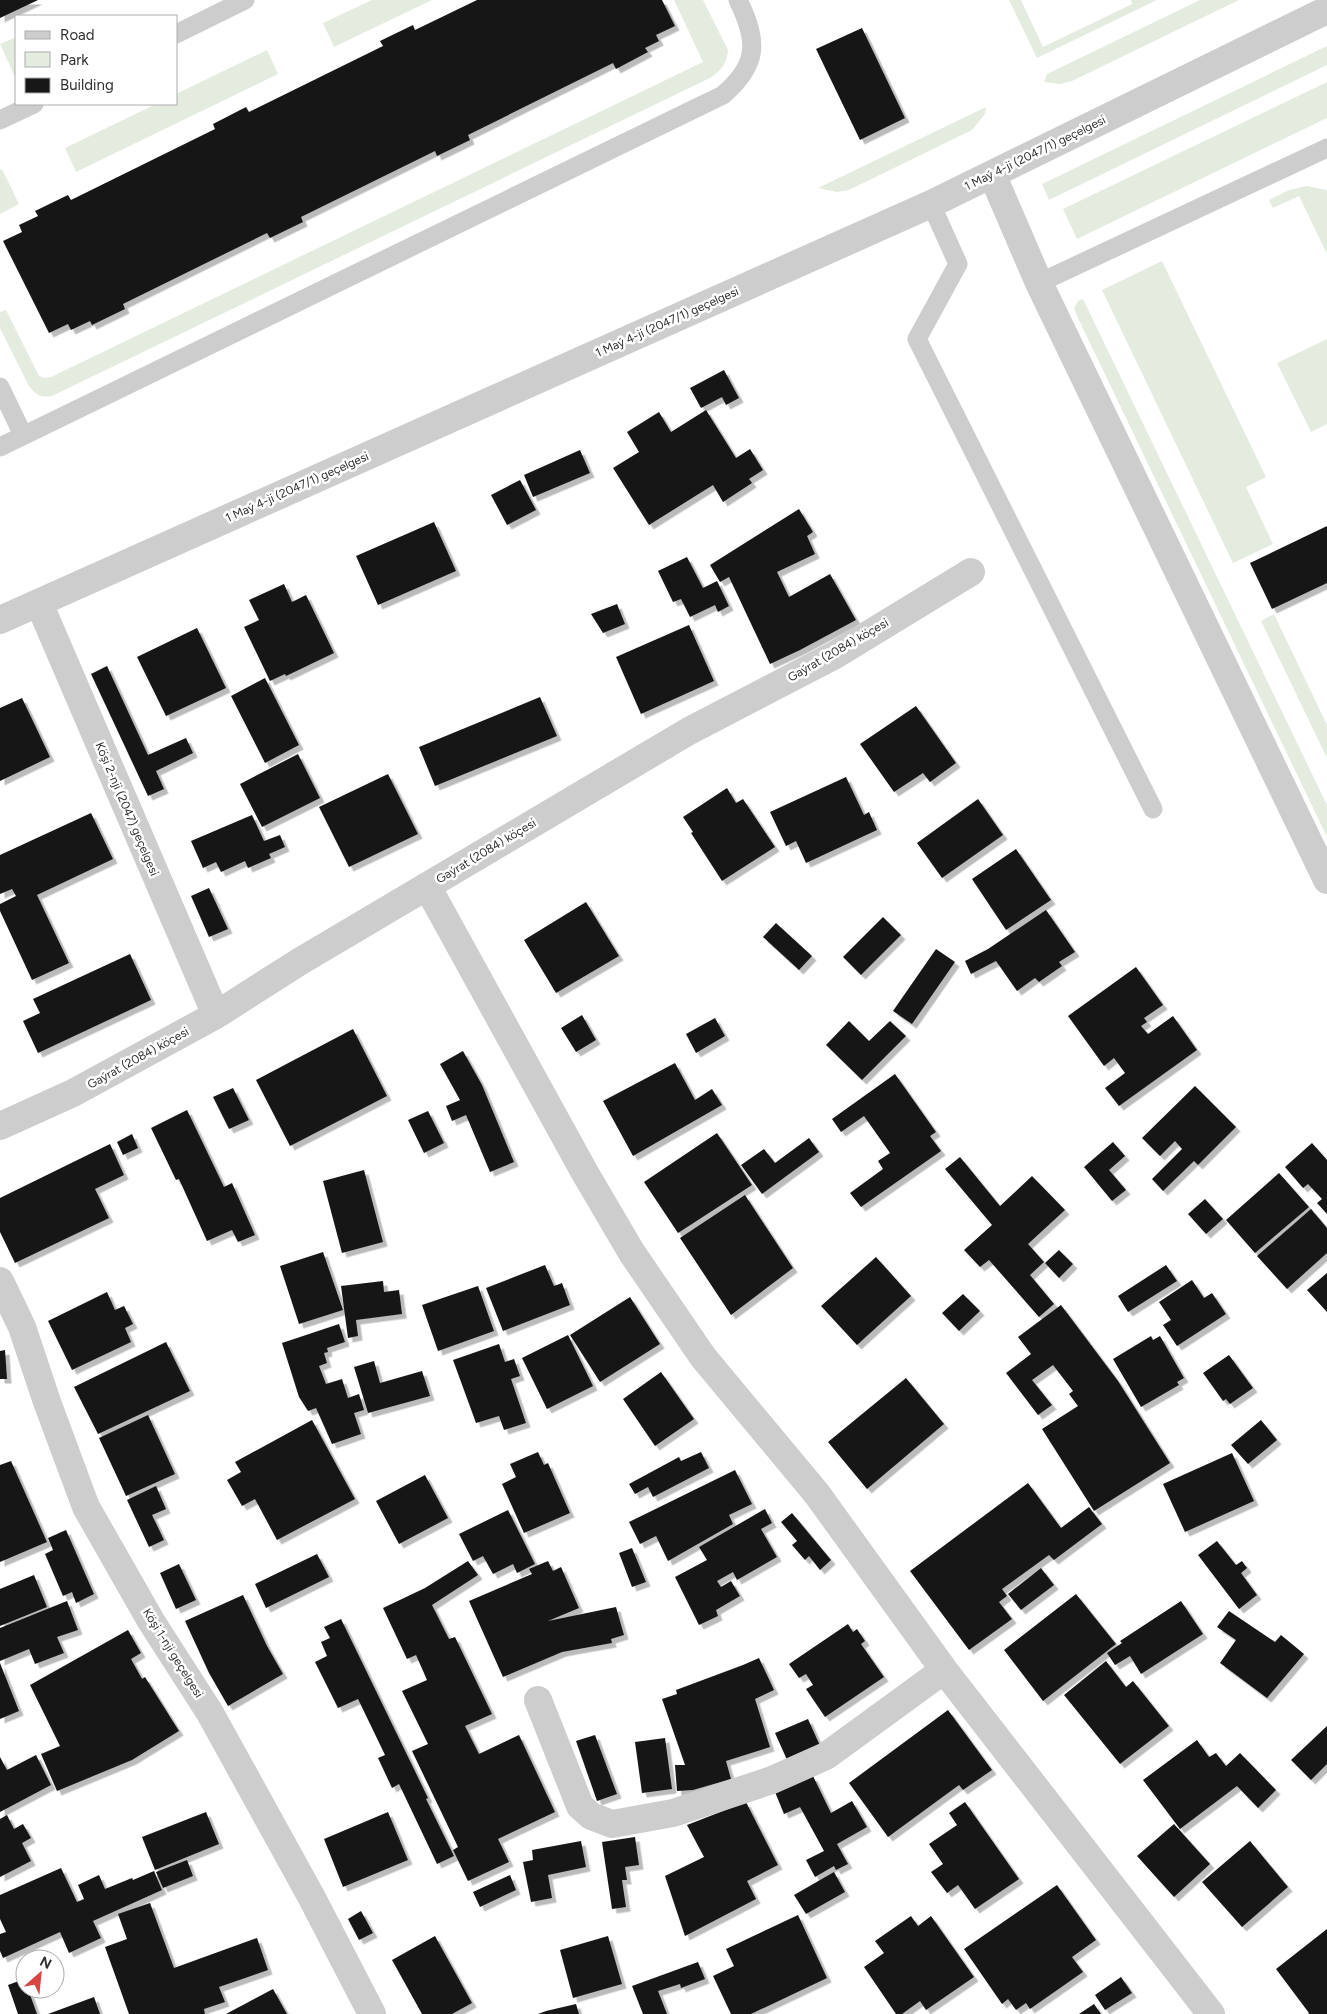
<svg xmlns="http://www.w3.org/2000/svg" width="1327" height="2014" font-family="Figtree,sans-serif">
  <defs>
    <filter id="shadow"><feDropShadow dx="4.5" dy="4.5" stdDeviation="0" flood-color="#0004"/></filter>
  </defs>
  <rect width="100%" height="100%" fill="#fff"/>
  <path fill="#e4ecdf" d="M372,0H432L334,47L323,23Z
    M674,0H703L728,50C727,63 721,71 710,78L52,396C41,398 36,395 29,386L0,328V312L6,310L39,376L44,378L51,377L703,62Z
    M1009,0H1021L1043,47L1132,4L1131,0H1157L1037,58Z
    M1200,0H1239L1072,81L1060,84L1044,82L1047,74Z
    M16,37V77H15L0,44Z
    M1327,46V65L1049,200L1042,184Z
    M267,50L278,74L76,172L65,148L156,104H176V94Z
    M1327,82V118L1077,239L1063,209Z
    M986,107L985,114L972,130L849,190L837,192L818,188Z
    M0,169L3,171L19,204L0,214Z
    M1307,186L1327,190V254L1299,196L1273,208L1269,200L1289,190Z
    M1162,261L1266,477L1246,487L1273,544L1233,563L1102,290Z
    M1083,299L1327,805V837L1077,316L1074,308L1078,301Z
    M1327,339V424L1311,432L1277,363Z
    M1274,614L1327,725V758L1261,621Z"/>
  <path fill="#171717" filter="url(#shadow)" d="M0,0H38L0,18Z
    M477,0H662L675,26L656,35L659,41L645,48L648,52L616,69L613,63L468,135L470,140L437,156L435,151L301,217L303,222L270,238L267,233L123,304L125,309L92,325L90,321L71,330L68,324L49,333L3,241L22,232L19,225L38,216L35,211L68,195L71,200L215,129L213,124L246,107L249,112L383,46L380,41L413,25L415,30Z
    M862,28L905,118L860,140L816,49Z
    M724,370L739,398L726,405L722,397L701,408L690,388Z
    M706,410L736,458L750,449L763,470L749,479L752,483L723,502L713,485L649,525L613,468L639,452L627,432L659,412L671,432Z
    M580,450L590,473L533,497L524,475Z
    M520,480L536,510L507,525L491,495Z
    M799,509L813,532L807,536L815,554L777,572L789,597L830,574L856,620L800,650L770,664L729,577L720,582L710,565Z
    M434,522L456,571L378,605L356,556Z
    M1327,526V583L1272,609L1250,563Z
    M687,557L703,588L717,581L729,606L718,612L715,605L690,617L681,599L673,602L658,571Z
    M284,584L292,602L306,595L334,653L286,676L285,674L270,681L244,627L259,620L249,600Z
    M617,604L625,624L603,633L591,614Z
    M689,625L714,681L641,714L616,657Z
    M197,628L226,688L166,716L137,657Z
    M107,666L148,755L186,738L193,753L156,771L164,789L148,796L91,674Z
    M265,678L299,745L265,763L231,696Z
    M540,697L557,736L435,786L419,747Z
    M22,698L50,757L0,781V708Z
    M916,706L956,763L930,782L923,773L894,792L860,744Z
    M298,754L320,798L262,827L240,784Z
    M388,774L418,834L349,867L319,807Z
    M846,777L864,815L869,812L877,830L806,863L796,841L786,846L770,812Z
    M727,788L736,803L743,799L775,847L722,881L691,833L693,832L683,817Z
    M978,799L1003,835L942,878L917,843Z
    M91,813L113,859L37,895L69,963L32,980L0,911V904L16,896L12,889L0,894V855Z
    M252,815L264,841L280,835L285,847L269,854L271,858L248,868L245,861L221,872L216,862L203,868L191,841Z
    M1016,849L1051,900L1006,930L972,879Z
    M209,888L228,929L209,937L191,896Z
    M586,902L619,956L556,993L524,940Z
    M1046,910L1075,952L1059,962L1062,966L1039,982L1035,978L1017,991L996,961L971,974L965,961L988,949Z
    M883,917L901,935L861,975L843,957Z
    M776,923L812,956L799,970L763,937Z
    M936,949L955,962L912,1024L893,1011Z
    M130,954L151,1000L38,1053L23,1021L40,1013L33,999Z
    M1136,967L1163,1005L1144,1018L1147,1022L1141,1026L1148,1034L1173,1016L1197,1050L1119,1106L1105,1088L1125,1073L1114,1058L1104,1066L1068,1016Z
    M582,1015L596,1040L576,1052L561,1028Z
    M715,1018L725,1036L696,1053L686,1034Z
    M849,1021L869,1041L890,1021L906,1036L862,1080L826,1045Z
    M353,1029L387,1096L290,1146L256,1080Z
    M463,1051L482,1085L514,1162L490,1172L466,1115L452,1121L446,1106L460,1100L440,1064Z
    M675,1063L695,1100L712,1089L722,1105L633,1156L603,1101Z
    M895,1074L936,1132L930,1136L941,1151L861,1207L850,1193L883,1169L878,1161L890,1153L864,1116L841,1132L832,1119Z
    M1195,1086L1236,1127L1198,1165L1194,1161L1163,1191L1152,1179L1182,1149L1175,1141L1160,1156L1142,1138Z
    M233,1088L249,1120L229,1129L213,1097Z
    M187,1110L224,1187L232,1183L255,1235L238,1242L232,1230L207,1241L179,1179L176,1180L151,1128Z
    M428,1111L444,1143L424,1153L408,1120Z
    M717,1133L752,1185L678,1233L644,1182Z
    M132,1134L138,1148L123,1155L117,1142Z
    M809,1138L819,1152L762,1194L741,1165L764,1149L775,1163Z
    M1113,1142L1125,1156L1109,1170L1126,1190L1112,1201L1084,1167Z
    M1312,1143L1327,1160V1214L1317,1203L1322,1199L1308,1184L1303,1188L1285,1167Z
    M110,1144L124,1175L95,1189L109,1218L15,1263L0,1232V1198Z
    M960,1157L1000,1206L1032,1176L1065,1210L1028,1244L1044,1262L1030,1275L1054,1304L1039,1317L989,1260L980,1267L964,1250L992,1225L945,1169Z
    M364,1170L383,1242L342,1253L323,1181Z
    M1279,1173L1309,1207L1255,1253L1226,1220Z
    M745,1195L793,1268L731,1315L680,1238Z
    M1205,1199L1223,1219L1206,1234L1188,1214Z
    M1311,1209L1327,1228V1253L1287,1289L1257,1256Z
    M1059,1250L1073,1264L1059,1278L1045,1263Z
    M323,1252L343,1310L299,1324L280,1266Z
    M876,1257L911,1296L857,1345L821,1306Z
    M545,1265L554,1286L562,1283L570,1305L503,1331L486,1288Z
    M1166,1265L1177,1281L1128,1312L1118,1296Z
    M1327,1273V1312L1307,1290Z
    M1192,1280L1204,1298L1212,1293L1226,1314L1177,1346L1163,1325L1171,1320L1159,1302Z
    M383,1281L384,1292L399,1290L402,1314L356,1320L358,1336L348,1338L341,1286Z
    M478,1286L494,1331L438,1351L422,1305Z
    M107,1292L115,1310L124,1306L133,1324L125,1328L131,1342L72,1370L48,1321Z
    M963,1294L980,1311L959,1331L942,1313Z
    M630,1297L660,1344L600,1382L570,1335Z
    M1061,1305L1118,1381L1170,1463L1094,1511L1042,1429L1078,1406L1069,1394L1073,1391L1053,1365L1032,1380L1052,1405L1038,1415L1006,1373L1031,1354L1018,1337Z
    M339,1324L345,1342L327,1348L328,1352L324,1353L327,1363L319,1366L326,1384L342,1379L348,1398L359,1394L364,1410L354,1413L361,1434L332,1444L316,1408L308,1411L299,1397L282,1343Z
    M568,1335L593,1386L547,1409L522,1358Z
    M1151,1336L1153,1340L1160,1336L1184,1378L1177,1382L1179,1385L1141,1407L1113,1359Z
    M166,1342L190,1391L98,1434L74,1387Z
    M499,1344L505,1362L514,1359L520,1376L511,1379L526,1423L504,1430L499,1416L476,1423L453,1360Z
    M5,1350L7,1379H0V1351Z
    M1229,1355L1253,1388L1230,1404L1226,1399L1223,1401L1203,1373Z
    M374,1361L380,1383L422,1371L430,1396L368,1413L354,1367Z
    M661,1372L694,1419L655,1446L623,1399Z
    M906,1378L944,1424L867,1489L828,1442Z
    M148,1415L175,1474L126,1496L99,1438Z
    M312,1420L355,1499L277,1540L255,1499L242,1506L227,1480L241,1472L235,1462Z
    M1261,1420L1277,1440L1248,1464L1231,1445Z
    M538,1452L544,1465L548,1463L570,1513L524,1533L502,1484L516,1477L510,1464Z
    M701,1452L709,1468L653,1497L648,1487L635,1494L629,1484L679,1457L681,1461Z
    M1232,1453L1254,1501L1185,1532L1163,1484Z
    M11,1461L47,1542L0,1562V1465Z
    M735,1470L752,1504L729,1515L733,1524L668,1561L656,1536L640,1544L629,1522Z
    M425,1475L448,1518L399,1544L376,1501Z
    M1028,1483L1061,1528L1089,1507L1102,1524L1054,1560L1049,1555L1002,1589L1007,1596L999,1602L1012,1619L969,1650L910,1571Z
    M156,1486L166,1509L152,1515L164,1540L149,1547L127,1500Z
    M765,1509L772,1523L761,1529L777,1557L737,1580L733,1572L717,1581L721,1587L731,1581L740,1596L716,1610L718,1616L699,1625L675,1577L707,1560L699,1547Z
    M508,1510L535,1564L517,1573L513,1564L493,1574L483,1556L473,1561L459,1534Z
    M792,1513L831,1560L820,1570L809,1556L805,1560L792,1545L797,1541L781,1522Z
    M66,1530L94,1594L76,1603L72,1592L63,1596L45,1554L53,1550L48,1538Z
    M1217,1541L1236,1565L1242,1561L1247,1568L1241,1573L1257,1595L1239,1609L1198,1555Z
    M632,1548L646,1582L632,1587L619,1553Z
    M317,1554L329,1577L266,1608L255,1584Z
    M468,1561L478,1575L432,1605L449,1639L455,1637L492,1714L465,1726L479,1754L519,1735L555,1812L498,1839L509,1862L468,1881L453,1850L458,1847L412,1751L428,1744L402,1691L427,1680L416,1655L407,1659L383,1608L425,1588Z
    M548,1561L553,1571L561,1567L579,1608L548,1621L616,1607L624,1635L611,1639L612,1643L562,1652L503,1677L469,1601L532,1574L529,1569Z
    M179,1564L196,1600L176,1609L160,1573Z
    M1041,1568L1054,1585L1021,1610L1008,1594Z
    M34,1575L47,1607L0,1626V1589Z
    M1076,1594L1116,1644L1043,1701L1004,1650Z
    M243,1595L267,1646L283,1674L228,1706L209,1673L185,1621Z
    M67,1601L78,1630L57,1637L64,1653L35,1664L29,1649L0,1661V1628Z
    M1181,1601L1203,1634L1141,1674L1130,1656L1115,1665L1107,1653L1122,1643L1120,1641Z
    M1229,1611L1275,1642L1281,1635L1304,1654L1267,1698L1220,1663L1236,1640L1217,1627Z
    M341,1619L428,1798L426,1799L454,1856L437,1864L399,1784L392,1788L378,1758L385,1755L358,1699L338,1708L315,1662L327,1656L321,1642L330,1638L324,1627Z
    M848,1624L853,1632L857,1629L865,1641L861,1644L884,1677L825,1717L806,1689L813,1685L806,1674L799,1678L789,1664Z
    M128,1630L141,1653L131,1659L142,1679L145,1677L179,1731L132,1760L57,1791L41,1754L60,1746L30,1685Z
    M759,1658L774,1690L755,1699L770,1747L726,1761L731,1779L693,1790L677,1791L675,1765H685L662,1699L677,1694L676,1690L743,1665Z
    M1106,1661L1126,1687L1133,1681L1169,1726L1120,1764L1064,1695Z
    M0,1663L19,1711L0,1719Z
    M948,1710L992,1770L963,1790L959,1785L888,1837L849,1783Z
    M808,1719L821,1748L788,1762L775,1733Z
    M1327,1726V1764L1311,1780L1291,1760Z
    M595,1735L617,1794L597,1801L576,1741Z
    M665,1738L672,1789L642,1793L635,1742Z
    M1197,1740L1209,1757L1216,1753L1226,1766L1240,1753L1276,1790L1258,1808L1237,1786L1180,1829L1143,1780Z
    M36,1755L51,1785L0,1812V1757L7,1770Z
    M813,1776L831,1813L852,1801L867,1827L837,1844L848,1864L836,1870L834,1866L815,1877L806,1860L824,1851L800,1807L784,1814L775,1792Z
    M746,1802L778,1865L747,1881L756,1899L685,1936L665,1876L704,1857L687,1825Z
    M965,1802L1019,1879L975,1909L958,1885L947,1893L931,1872L943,1864L929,1844L957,1825L949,1813Z
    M206,1812L219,1844L155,1870L142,1837Z
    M388,1812L408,1860L343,1887L324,1839Z
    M7,1815L14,1829L23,1824L31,1838L22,1843L31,1861L0,1877V1819Z
    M1174,1824L1210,1864L1174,1897L1137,1856Z
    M635,1837L639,1865L625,1867L627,1880H622L626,1907L612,1909L602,1842Z
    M581,1841L586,1867L548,1875L552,1898L531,1902L523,1862L533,1860L532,1850Z
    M1250,1841L1288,1887L1242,1927L1202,1882Z
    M187,1860L193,1876L163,1888L156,1872Z
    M61,1868L77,1902L84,1899L78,1885L99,1875L105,1889L132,1878L133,1880L154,1871L162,1890L93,1921L101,1938L69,1953L60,1932L3,1958L0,1951V1934L6,1932L0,1919V1895Z
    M834,1872L845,1892L806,1914L794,1895Z
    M510,1875L516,1890L480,1907L473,1892Z
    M1057,1885L1096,1940L1072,1957L1083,1972L1030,2009L1026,2003L1016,2010L1008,1999L1002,2004L964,1949Z
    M150,1903L174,1968L257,1938L268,1970L219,1987L225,2002L204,2009L205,2014H129L105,1947L127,1939L118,1914Z
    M361,1911L373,1933L359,1940L348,1919Z
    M798,1915L827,1978L751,2014H731L713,1976L734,1966L726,1949Z
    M911,1916L918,1926L931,1916L974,1977L926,2010L920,2001L902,2014H896L864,1967L884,1953L875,1941Z
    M1327,1929V2014H1308L1309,2013L1276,1969Z
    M435,1936L472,2003L452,2014H422L392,1960Z
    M608,1936L622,1984L573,1998L560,1950Z
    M698,1962L705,1979L681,1988L680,1984L658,1991L667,2014H643L632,1986Z
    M1121,1977L1132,1993L1105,2010L1095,1995Z
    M24,1979L25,1989H28L37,2014H18L8,1985Z
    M273,1989L287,2014H226Z
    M94,1997L100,2014H48Z
    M576,2004L579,2014H538L546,2011Z
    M1094,2004L1101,2014H1079Z"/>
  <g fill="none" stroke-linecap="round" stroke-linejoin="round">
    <path stroke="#cdcdcd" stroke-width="19" d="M176,34L245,0
      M0,120L34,104
      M931,204L958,264L917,339L1153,809
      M1039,283L1327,148
      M0,387L23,435
      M0,447L723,95C759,64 758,41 738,0"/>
    <path stroke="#cdcdcd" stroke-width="28" d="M992,174L1039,283L1327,880
      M39,603L216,1015
      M0,620L931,204L1327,10
      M427,886L585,1173L632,1253L703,1357L817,1494L944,1670L1211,2014
      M0,1126L73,1093L216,1015L299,962L689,731L835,655L971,572
      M0,1281L22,1327L47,1402L86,1507L151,1621L210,1713L312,1898L372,2014
      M538,1700L580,1806L591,1816L612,1824L673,1813L772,1780L826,1756L944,1670"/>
  </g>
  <g text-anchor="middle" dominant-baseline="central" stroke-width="5" stroke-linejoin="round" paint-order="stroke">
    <g font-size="12" fill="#303030" stroke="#fff">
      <text transform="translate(1035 153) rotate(-26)">1 Maý 4-ji (2047/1) geçelgesi</text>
      <text transform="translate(667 322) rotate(-24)">1 Maý 4-ji (2047/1) geçelgesi</text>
      <text transform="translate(297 487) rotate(-24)">1 Maý 4-ji (2047/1) geçelgesi</text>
      <text transform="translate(838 650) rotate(-30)">Gaýrat (2084) köçesi</text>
      <text transform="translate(127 809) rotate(67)">Köşi 2-nji (2047) geçelgesi</text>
      <text transform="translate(486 851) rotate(-31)">Gaýrat (2084) köçesi</text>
      <text transform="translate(138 1058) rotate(-29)">Gaýrat (2084) köçesi</text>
      <text transform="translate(173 1653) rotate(58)">Köşi 1-nji geçelgesi</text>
    </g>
  </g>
  <rect x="15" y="15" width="162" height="90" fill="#ffffff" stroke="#acacac"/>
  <rect x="25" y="31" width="25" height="8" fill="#cdcdcd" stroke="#acacac"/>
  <text x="60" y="40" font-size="15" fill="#303030">Road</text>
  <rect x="25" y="52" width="25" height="15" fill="#e4ecdf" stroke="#acacac"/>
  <text x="60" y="65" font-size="15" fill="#303030">Park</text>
  <rect x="25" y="78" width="25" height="15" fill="#171717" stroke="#acacac"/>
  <text x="60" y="90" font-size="15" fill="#303030">Building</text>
  <g transform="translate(40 1974) rotate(27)"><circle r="24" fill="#ffffff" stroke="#acacac"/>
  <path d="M0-4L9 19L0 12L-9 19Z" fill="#d94540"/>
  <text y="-8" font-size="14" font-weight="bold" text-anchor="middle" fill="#303030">N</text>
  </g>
</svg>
